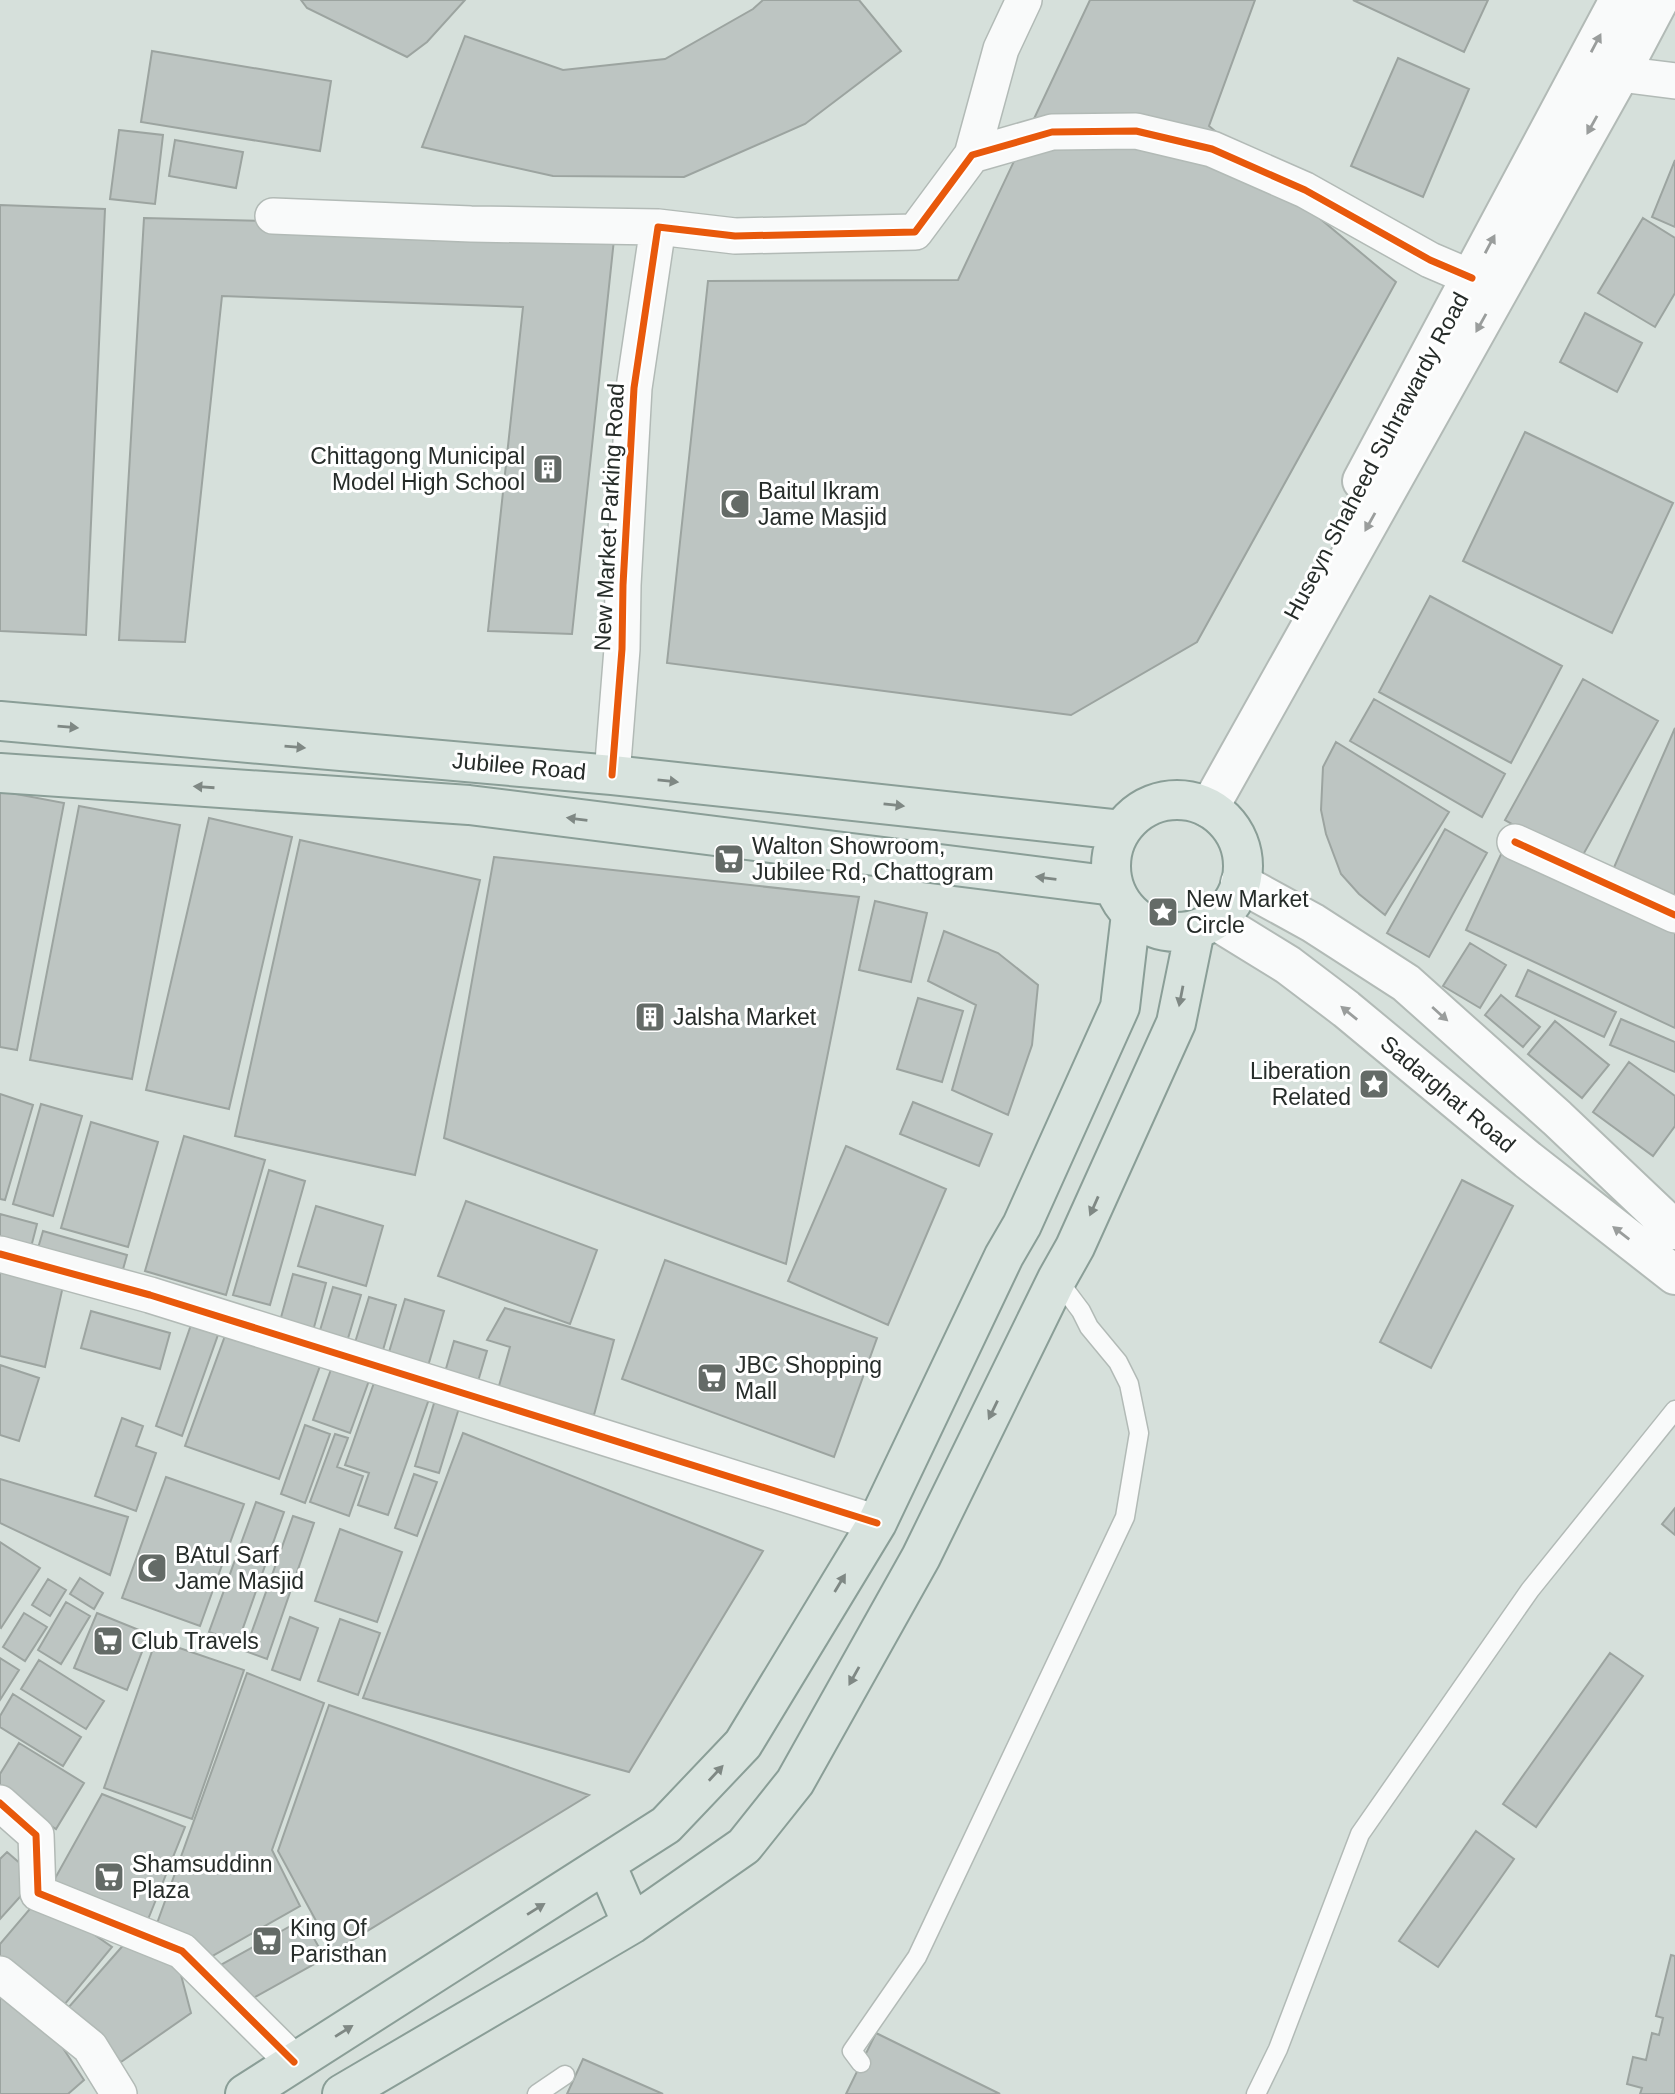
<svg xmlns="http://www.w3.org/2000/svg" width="1675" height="2094" font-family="Helvetica,sans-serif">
  <rect width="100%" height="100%" fill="#d6e0db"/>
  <path fill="#bdc5c2" stroke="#9ca4a0" stroke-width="2" d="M301,0H465L427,42L407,57L307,8Z
    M763,0H859L901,51L805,124L684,177L553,176L422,147L465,36L563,70L665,59L753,9Z
    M1090,0H1255L1209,126L1396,282L1197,642L1071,715L667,663L708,281L958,280Z
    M1353,0H1488L1464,52Z
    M152,51L331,81L320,151L141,122Z
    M1398,58L1469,89L1423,197L1351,166Z
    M119,130L163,135L155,204L110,199Z
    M175,140L243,152L236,188L169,176Z
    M1675,160V227L1652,217Z
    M0,205L105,209L86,635L0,631Z
    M144,218L615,230L572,634L488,631L523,307L222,296L185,642L119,640Z
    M1643,218L1675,238V293L1655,327L1598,293Z
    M1585,313L1642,343L1617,392L1560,362Z
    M1525,432L1673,503L1612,633L1463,561Z
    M1430,596L1562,666L1511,763L1379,692Z
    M1583,679L1658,721L1579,862L1505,820Z
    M1374,699L1505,774L1482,817L1350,741Z
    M1675,728V900L1612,872Z
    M1336,742L1449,812L1385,915L1359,894L1341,874L1326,834L1321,810L1323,767Z
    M0,791L64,803L17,1050L0,1047Z
    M79,806L180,825L132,1079L30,1060Z
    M209,818L292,837L229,1109L146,1090Z
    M1445,829L1487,853L1429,957L1387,933Z
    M300,840L480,880L415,1175L235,1136Z
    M1503,850L1675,931V1028L1466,930Z
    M494,857L859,897L786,1264L444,1138Z
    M875,901L927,913L911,982L859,970Z
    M944,931L998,953L1038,985L1032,1045L1008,1115L952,1090L976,1005L928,981Z
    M1470,943L1506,965L1480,1008L1443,986Z
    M1528,970L1616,1012L1604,1037L1516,996Z
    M1501,995L1540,1027L1523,1047L1485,1015Z
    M918,998L963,1011L942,1082L897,1069Z
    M1621,1019L1675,1042V1072L1610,1045Z
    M1555,1021L1609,1065L1582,1098L1528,1054Z
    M1629,1062L1675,1096V1126L1653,1156L1593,1112Z
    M0,1094L33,1105L5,1200L0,1199Z
    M913,1102L992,1134L979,1166L900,1134Z
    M41,1104L82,1116L53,1216L13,1204Z
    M91,1122L158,1142L128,1247L61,1228Z
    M184,1136L265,1160L226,1295L145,1271Z
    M846,1146L946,1189L888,1325L788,1281Z
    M269,1170L305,1181L270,1305L233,1295Z
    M1462,1180L1513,1206L1431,1368L1380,1342Z
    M466,1201L597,1250L570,1324L438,1276Z
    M316,1206L383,1226L366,1286L298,1266Z
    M0,1214L37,1224L29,1255L0,1246Z
    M43,1231L127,1255L120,1280L36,1255Z
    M665,1260L877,1338L834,1457L622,1379Z
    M0,1271L63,1286L45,1367L0,1356Z
    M293,1274L326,1283L313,1331L280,1321Z
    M333,1287L361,1295L346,1345L318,1337Z
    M369,1297L396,1305L381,1357L353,1349Z
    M405,1299L444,1311L426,1373L386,1362Z
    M505,1308L614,1340L594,1415L495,1400L510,1347L487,1340Z
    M91,1311L170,1333L160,1369L81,1348Z
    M192,1322L219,1332L182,1436L156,1426Z
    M226,1333L320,1366L279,1479L185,1446Z
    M454,1341L487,1351L476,1388L443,1379Z
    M334,1361L371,1375L350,1433L313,1420Z
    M0,1365L39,1378L19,1441L0,1435Z
    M375,1380L429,1399L388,1515L358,1505L369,1473L345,1465Z
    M435,1400L459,1408L439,1473L415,1466Z
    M122,1418L143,1426L136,1446L156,1453L136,1511L95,1496Z
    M305,1425L330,1434L305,1503L281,1494Z
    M463,1433L763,1551L629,1772L363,1698Z
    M335,1434L348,1438L337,1467L363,1476L349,1516L310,1502Z
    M414,1474L437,1482L417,1536L395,1528Z
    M166,1477L244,1504L200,1626L122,1598Z
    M0,1479L128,1517L110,1575L0,1523Z
    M256,1502L284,1512L238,1642L209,1632Z
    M1675,1508V1535L1662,1524Z
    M293,1516L314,1523L267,1659L245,1651Z
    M340,1529L402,1552L377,1622L315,1601Z
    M0,1542L40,1568L1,1628L0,1627Z
    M80,1578L103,1593L94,1609L70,1594Z
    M48,1579L66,1590L50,1616L32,1605Z
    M66,1602L90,1616L61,1664L38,1650Z
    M24,1613L47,1627L25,1661L3,1647Z
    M97,1613L149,1634L127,1690L74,1668Z
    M290,1617L318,1628L300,1680L272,1670Z
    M340,1619L380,1633L358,1695L318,1681Z
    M156,1640L244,1670L192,1819L104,1788Z
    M1610,1653L1643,1676L1536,1827L1503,1804Z
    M0,1658L19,1670L0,1700Z
    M39,1660L104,1701L86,1729L21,1689Z
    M247,1673L324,1703L272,1850L300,1906L207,1959L155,1929Z
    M13,1694L81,1737L63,1766L0,1727V1716Z
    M329,1705L589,1795L333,1952L278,1851Z
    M19,1743L84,1783L56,1829L0,1794V1774Z
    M102,1794L185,1827L145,1927L53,1882Z
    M1476,1831L1514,1859L1438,1967L1399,1941Z
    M7,1852L37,1878L0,1919V1859Z
    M40,1897L112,1947L60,2010L0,1966V1944Z
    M303,1919L325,1958L241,2005L219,1966Z
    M127,1941L176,1956L191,2013L121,2062L68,2008Z
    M1671,1955L1675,1956V2094H1640L1642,2088L1627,2084L1633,2057L1646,2060L1652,2033L1659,2035L1663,2018L1656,2016Z
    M0,1992L55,2036L84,2080L68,2094H0Z
    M876,2033L1000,2094H846Z
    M583,2059L663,2094H567Z"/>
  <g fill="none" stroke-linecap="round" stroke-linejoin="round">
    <g stroke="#b2bab6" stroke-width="21">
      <path id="service" d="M861,2063L852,2051L917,1957L1125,1517L1139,1433L1129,1384L1118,1362L1089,1327L1081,1311L1057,1279
        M537,2094L565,2075
        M1256,2094L1278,2049L1360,1834L1530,1590L1675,1410"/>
    </g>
    <g stroke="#b2bab6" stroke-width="38">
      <path id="minor" d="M1620,74L1675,81
        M972,155L1001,49L1024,0
        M273,216L471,224L658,227
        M612,775L622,649L623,585L634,388L658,227L735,236L915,232L972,155L1052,132L1136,131L1212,149L1305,190L1430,260L1472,278
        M1515,842L1675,915
        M0,1254L150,1295L877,1523
        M0,1803L36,1835L38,1893L182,1951L294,2062
        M0,1974L90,2047L119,2094"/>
    </g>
    <g stroke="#b2bab6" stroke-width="42">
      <path id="secondary" d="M1362,481L1619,0
        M1209,808L1620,74L1659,0
        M1240,883L1313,923L1406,983L1557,1118L1675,1230
        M1215,920L1288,965L1346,1009L1528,1160L1675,1275"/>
    </g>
    <g stroke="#8a9e97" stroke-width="42">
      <path id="primary" d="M0,721L612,775L1121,830
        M0,773L469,805L1114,886
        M1111 866a66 66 0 1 1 132 0a66 66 0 1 1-132 0Z
        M606,1864L632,1924
        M245,2094L666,1825L743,1744L877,1523L1004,1256L1022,1225L1120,1007L1131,914
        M342,2094L632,1924L744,1846L795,1782L921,1557L1057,1279L1075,1247L1176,1023L1195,930"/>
    </g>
    <use href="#service" stroke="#f9fafa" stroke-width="18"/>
    <use href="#minor" stroke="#f9fafa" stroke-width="35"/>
    <use href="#secondary" stroke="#f9fafa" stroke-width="38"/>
    <use href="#primary" stroke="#d8e3de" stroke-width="38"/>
    <g stroke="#fff" stroke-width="11">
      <path id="cycleway" d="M612,775L622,649L623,585L634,388L658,227L735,236L915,232L972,155L1052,132L1136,131L1212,149L1305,190L1430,260L1472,278
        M1515,842L1675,915
        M0,1254L150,1295L877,1523
        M0,1803L36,1835L38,1893L182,1951L294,2062"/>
    </g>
    <use href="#cycleway" stroke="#e8590c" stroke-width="7"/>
  </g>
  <defs><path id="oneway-solid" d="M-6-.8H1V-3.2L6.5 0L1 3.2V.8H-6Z" transform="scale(1.75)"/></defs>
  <g fill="#9a9d9c">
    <use href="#oneway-solid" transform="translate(1596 43) rotate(-62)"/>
    <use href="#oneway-solid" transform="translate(1592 125) rotate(119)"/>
    <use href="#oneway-solid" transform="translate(1490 244) rotate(-62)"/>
    <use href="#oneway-solid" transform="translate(1481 323) rotate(119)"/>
    <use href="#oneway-solid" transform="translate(1370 522) rotate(119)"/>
    <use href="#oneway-solid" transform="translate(1349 1013) rotate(-141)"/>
    <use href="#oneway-solid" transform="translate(1440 1014) rotate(42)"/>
    <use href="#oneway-solid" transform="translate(1621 1233) rotate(-142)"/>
  </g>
  <g fill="#7f8884">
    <use href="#oneway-solid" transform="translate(68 727) rotate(5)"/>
    <use href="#oneway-solid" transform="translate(295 747) rotate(5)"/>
    <use href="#oneway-solid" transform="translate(668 781) rotate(6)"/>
    <use href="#oneway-solid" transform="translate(204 787) rotate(-176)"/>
    <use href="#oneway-solid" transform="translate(894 805) rotate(6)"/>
    <use href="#oneway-solid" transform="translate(577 819) rotate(-173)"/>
    <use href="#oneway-solid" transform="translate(1046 878) rotate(-173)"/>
    <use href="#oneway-solid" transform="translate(1181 996) rotate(101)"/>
    <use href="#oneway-solid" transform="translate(1094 1206) rotate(114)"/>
    <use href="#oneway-solid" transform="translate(993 1410) rotate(116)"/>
    <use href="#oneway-solid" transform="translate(840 1583) rotate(-59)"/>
    <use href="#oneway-solid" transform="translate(854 1676) rotate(119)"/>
    <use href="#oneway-solid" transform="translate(716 1773) rotate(-47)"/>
    <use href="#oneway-solid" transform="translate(536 1909) rotate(-32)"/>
    <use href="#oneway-solid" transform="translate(344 2031) rotate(-32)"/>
  </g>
  <defs>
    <g id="building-square" transform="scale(1.575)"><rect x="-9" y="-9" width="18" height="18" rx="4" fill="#646b67" stroke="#fff"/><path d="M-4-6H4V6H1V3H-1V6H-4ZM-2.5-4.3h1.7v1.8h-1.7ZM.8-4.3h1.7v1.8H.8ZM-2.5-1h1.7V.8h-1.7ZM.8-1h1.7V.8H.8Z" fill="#fff"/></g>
    <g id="mosque-square" transform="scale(1.575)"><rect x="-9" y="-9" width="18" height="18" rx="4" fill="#646b67" stroke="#fff"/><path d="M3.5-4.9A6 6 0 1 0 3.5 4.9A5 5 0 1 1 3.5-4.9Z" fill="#fff"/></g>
    <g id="supermarket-square" transform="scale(1.575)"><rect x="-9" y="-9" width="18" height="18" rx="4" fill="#646b67" stroke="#fff"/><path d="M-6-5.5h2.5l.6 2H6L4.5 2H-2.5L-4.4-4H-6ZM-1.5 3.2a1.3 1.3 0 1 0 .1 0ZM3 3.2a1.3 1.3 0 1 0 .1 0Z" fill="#fff"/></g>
    <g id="sight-square" transform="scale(1.575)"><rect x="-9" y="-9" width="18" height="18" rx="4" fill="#646b67" stroke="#fff"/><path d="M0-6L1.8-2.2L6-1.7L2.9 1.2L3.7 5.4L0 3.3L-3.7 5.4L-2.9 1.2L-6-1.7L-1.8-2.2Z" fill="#fff"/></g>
  </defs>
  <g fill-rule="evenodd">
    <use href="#building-square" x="548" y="469"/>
    <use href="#mosque-square" x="735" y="504"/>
    <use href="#supermarket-square" x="729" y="859"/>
    <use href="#sight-square" x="1163" y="912"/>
    <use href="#building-square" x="650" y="1017"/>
    <use href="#sight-square" x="1374" y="1084"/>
    <use href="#supermarket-square" x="712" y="1378"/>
    <use href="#mosque-square" x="152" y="1568"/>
    <use href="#supermarket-square" x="108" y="1641"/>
    <use href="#supermarket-square" x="109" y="1877"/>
    <use href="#supermarket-square" x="267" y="1941"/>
  </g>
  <g text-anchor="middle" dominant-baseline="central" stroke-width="6" stroke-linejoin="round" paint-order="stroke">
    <g font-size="23" fill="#262c29" stroke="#fff" text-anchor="start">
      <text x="525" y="456" text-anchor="end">Chittagong Municipal<tspan x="525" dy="26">Model High School</tspan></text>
      <text x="758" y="491">Baitul Ikram<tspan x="758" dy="26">Jame Masjid</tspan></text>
      <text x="752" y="846">Walton Showroom,<tspan x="752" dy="26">Jubilee Rd, Chattogram</tspan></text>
      <text x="1186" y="899">New Market<tspan x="1186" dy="26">Circle</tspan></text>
      <text x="673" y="1017">Jalsha Market</text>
      <text x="1351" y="1071" text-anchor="end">Liberation<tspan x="1351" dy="26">Related</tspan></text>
      <text x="735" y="1365">JBC Shopping<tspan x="735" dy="26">Mall</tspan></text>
      <text x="175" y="1555">BAtul Sarf<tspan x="175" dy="26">Jame Masjid</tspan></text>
      <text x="131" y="1641">Club Travels</text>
      <text x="132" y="1864">Shamsuddinn<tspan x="132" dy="26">Plaza</tspan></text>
      <text x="290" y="1928">King Of<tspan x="290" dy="26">Paristhan</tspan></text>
    </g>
    <g font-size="23" fill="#262c29" stroke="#fff">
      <text transform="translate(1376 456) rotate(-62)">Huseyn Shaheed Suhrawardy Road</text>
      <text transform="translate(609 517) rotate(-87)">New Market Parking Road</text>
      <text transform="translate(519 766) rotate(5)">Jubilee Road</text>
      <text transform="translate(1448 1094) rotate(40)">Sadarghat Road</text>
    </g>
  </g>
</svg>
